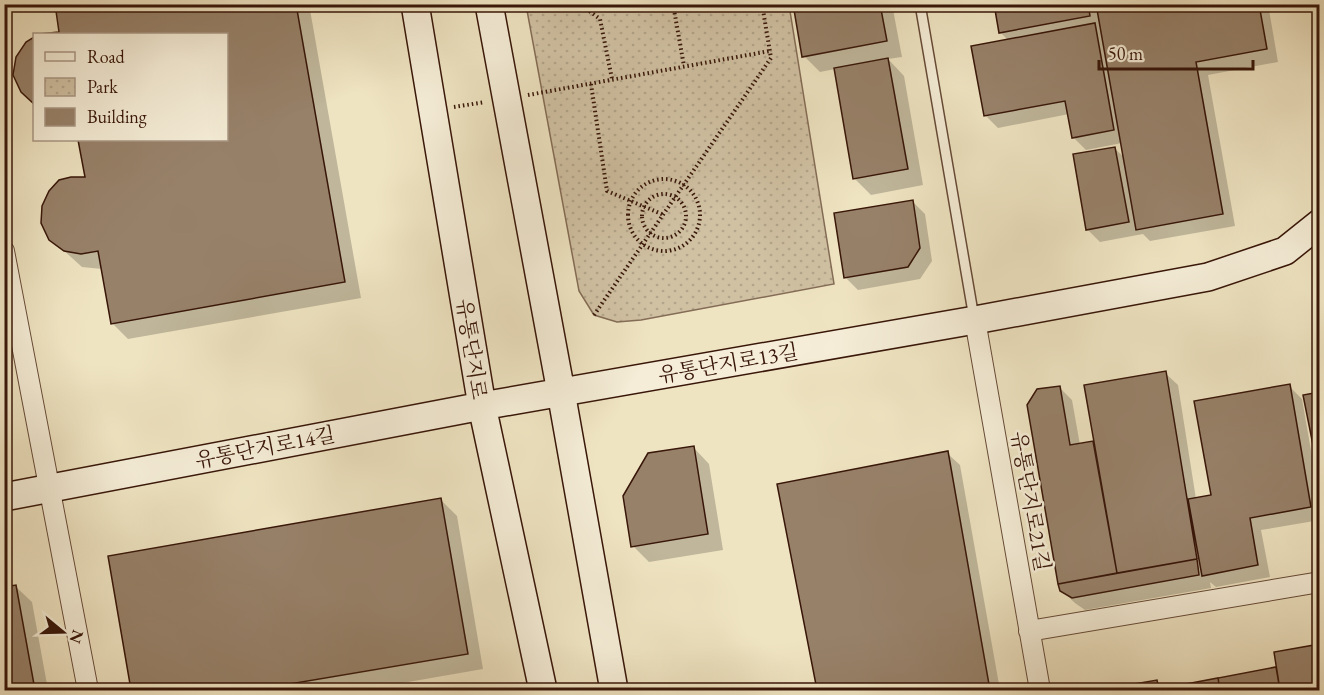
<svg xmlns="http://www.w3.org/2000/svg" width="1324" height="695" font-family="'EB Garamond','Noto Serif KR',serif">
  <defs>
    <pattern id="park-dots" width="8" height="8" patternUnits="userSpaceOnUse" patternTransform="scale(1.5)"><rect width="8" height="8" fill="#d0c1a3"/><path d="M2 2h.1M6 6h.1" fill="none" stroke="#b3a58b" stroke-width="1.8" stroke-linecap="round"/></pattern>
  </defs>
  <rect width="100%" height="100%" fill="#efe4c2"/>
  <filter id="stains"><feTurbulence type="fractalNoise" baseFrequency=".00333" numOctaves="4"/><feColorMatrix values="0 0 0 0 .2 0 0 0 0 .09 0 0 0 0 .02 0 0 0 .5 -.17"/></filter>
  <radialGradient id="worn" r=".72"><stop offset=".6" stop-color="#630" stop-opacity="0"/><stop offset="1" stop-color="#630" stop-opacity=".3"/></radialGradient>
  <path fill="url(#park-dots)" stroke="#846c56" stroke-width="1.5" d="M526,5H789L834,284L641,320L617,322L594,315L579,291Z"/>
  <path fill="#0003" d="M56,4H309L361,298L128,339L112,323L102,269L82,267L51,239L86,179L80,140H226V34H42L61,33Z
    M794,4H892L902,57L888,59L904,76L923,185L871,195L855,179L835,69L820,72L804,56Z
    M995,4H1268L1278,62L1208,75L1235,226L1150,241L1143,234L1100,242L1088,230L1074,155L1114,148L1125,158L1122,143L1086,150L1074,138L1069,114L998,128L985,115L1009,41L1000,32Z
    M34,39V103L22,91L27,43Z
    M912,201L925,214L932,261L920,279L858,290L845,277Z
    M1165,373L1178,385L1196,499L1212,497L1289,386L1302,399L1320,502V520L1261,530L1270,577L1216,587L1210,582L1211,588L1085,610L1075,603L1062,591L1028,405L1059,387L1072,400L1080,445L1095,442Z
    M693,447L709,464L723,550L649,562L633,546Z
    M947,453L960,465L1000,690H818L778,485Z
    M441,500L457,516L483,669L362,690H132L110,557Z
    M15,586L32,602L48,690H4V588Z
    M1320,645V690H1107L1157,681L1165,690L1278,669Z"/>
  <path fill="#978169" stroke="#381609" stroke-width="1.5" d="M55,4H296L345,282L111,324L98,251L81,254L64,251L49,240L41,223L42,206L49,191L59,180L71,177H85L78,140H226V34H39L59,32Z
    M793,4H880L887,41L802,57Z
    M994,4H1088L1090,16L999,33Z
    M1096,4H1259L1267,49L1196,62L1223,214L1136,230Z
    M1095,23L1114,130L1072,138L1065,101L984,116L971,46Z
    M34,37V104L21,92L13,75L16,57L26,42Z
    M888,58L908,169L853,179L834,68Z
    M1115,147L1129,222L1086,230L1073,154Z
    M913,200L920,248L908,267L844,278L834,213Z
    M1166,371L1197,559L1117,573L1084,385Z
    M1290,384L1311,507L1250,518L1258,565L1202,576L1188,499L1211,495L1194,401Z
    M1060,386L1070,445L1093,441L1117,573L1058,584L1027,405L1037,389Z
    M1320,392V480L1303,395Z
    M694,446L708,534L631,547L623,496L648,453Z
    M948,451L990,690H817L777,484Z
    M441,498L468,654L254,690H131L108,556Z
    M1197,559L1199,575L1072,598L1060,591L1058,584Z
    M16,585L35,690H4V587Z
    M1320,644V690H1280L1274,652Z
    M1276,667L1280,690H1220L1218,678Z
    M1218,678L1220,690H1159V689Z
    M1157,680L1159,690H1099Z"/>
  <g fill="none" stroke-linecap="round" stroke-linejoin="round">
    <g stroke="#664a37" stroke-width="12">
      <path id="lane" d="M920,4L974,318"/>
    </g>
    <g stroke="#664a37" stroke-width="22">
      <path id="street" d="M4,251L88,690
        M975,320L1040,690
        M1029,631L1320,582"/>
    </g>
    <g stroke="#381609" stroke-width="30">
      <path id="secondary" d="M415,4L482,406L543,690
        M489,4L561,392L614,690
        M4,497L482,406L975,320L1208,277L1285,251L1320,223"/>
    </g>
    <path stroke="#381609" stroke-width="4" stroke-dasharray="1.5 3" stroke-linecap="butt" d="M565,4L570,9L588,10L600,19L612,79
      M673,4L684,66
      M591,84L607,191L664,215
      M528,95L770,51
      M454,107L485,102
      M628 215a36 36 0 1 1 72 0a36 36 0 1 1-72 0Z
      M642 216a22 22 0 1 1 44 0a22 22 0 1 1-44 0Z
      M594,315L771,58L762,4"/>
    <use href="#lane" stroke="#f5edd7" stroke-width="9"/>
    <use href="#street" stroke="#f5edd7" stroke-width="20"/>
    <use href="#secondary" stroke="#f5edd7" stroke-width="27"/>
  </g>
  <g text-anchor="middle" dominant-baseline="central" stroke-width="5" stroke-linejoin="round" paint-order="stroke">
    <g font-size="21" fill="#381609" stroke="#f5edd7">
      <text transform="translate(472 349) rotate(81)">유통단지로</text>
      <text transform="translate(728 363) rotate(-10)">유통단지로13길</text>
      <text transform="translate(265 447) rotate(-11)">유통단지로14길</text>
      <text transform="translate(1031 501) rotate(80)">유통단지로21길</text>
    </g>
  </g>
  <rect width="1324" height="695" fill="none" stroke="#efe4c2" stroke-width="24"/>
  <rect x="6" y="6" width="1312" height="683" fill="none" stroke="#381609" stroke-width="3"/>
  <rect x="12" y="12" width="1300" height="671" fill="none" stroke="#381609" stroke-width="1.5"/>
  <rect x="33" y="33" width="195" height="108" fill="#f5edd7" stroke="#a99785" stroke-width="1.5"/>
  <rect x="45" y="52" width="30" height="9" fill="#f5edd7" stroke="#a99785" stroke-width="1.5"/>
  <text x="87" y="63" font-size="18" fill="#381609">Road</text>
  <rect x="45" y="78" width="30" height="18" fill="url(#park-dots)" stroke="#a99785" stroke-width="1.5"/>
  <text x="87" y="93" font-size="18" fill="#381609">Park</text>
  <rect x="45" y="108" width="30" height="18" fill="#978169" stroke="#a99785" stroke-width="1.5"/>
  <text x="87" y="123" font-size="18" fill="#381609">Building</text>
  <g transform="translate(63 632) rotate(109)" stroke="#f5edd7" stroke-width="4.5" paint-order="stroke">
  <path d="M0-4.5L10 22L0 15L-10 22Z" fill="#381609"/>
  <text y="-9" font-size="16" font-weight="bold" text-anchor="middle" fill="#381609">N</text>
  </g>
  <path d="M1099 60v9h154v-9" fill="none" stroke="#381609" stroke-width="3"/>
  <text x="1108" y="60" font-size="18" fill="#381609" stroke="#f5edd7" stroke-width="4.5" paint-order="stroke">50 m</text>
  <rect width="100%" height="100%" filter="url(#stains)"/>
  <rect width="100%" height="100%" fill="url(#worn)"/>
</svg>
